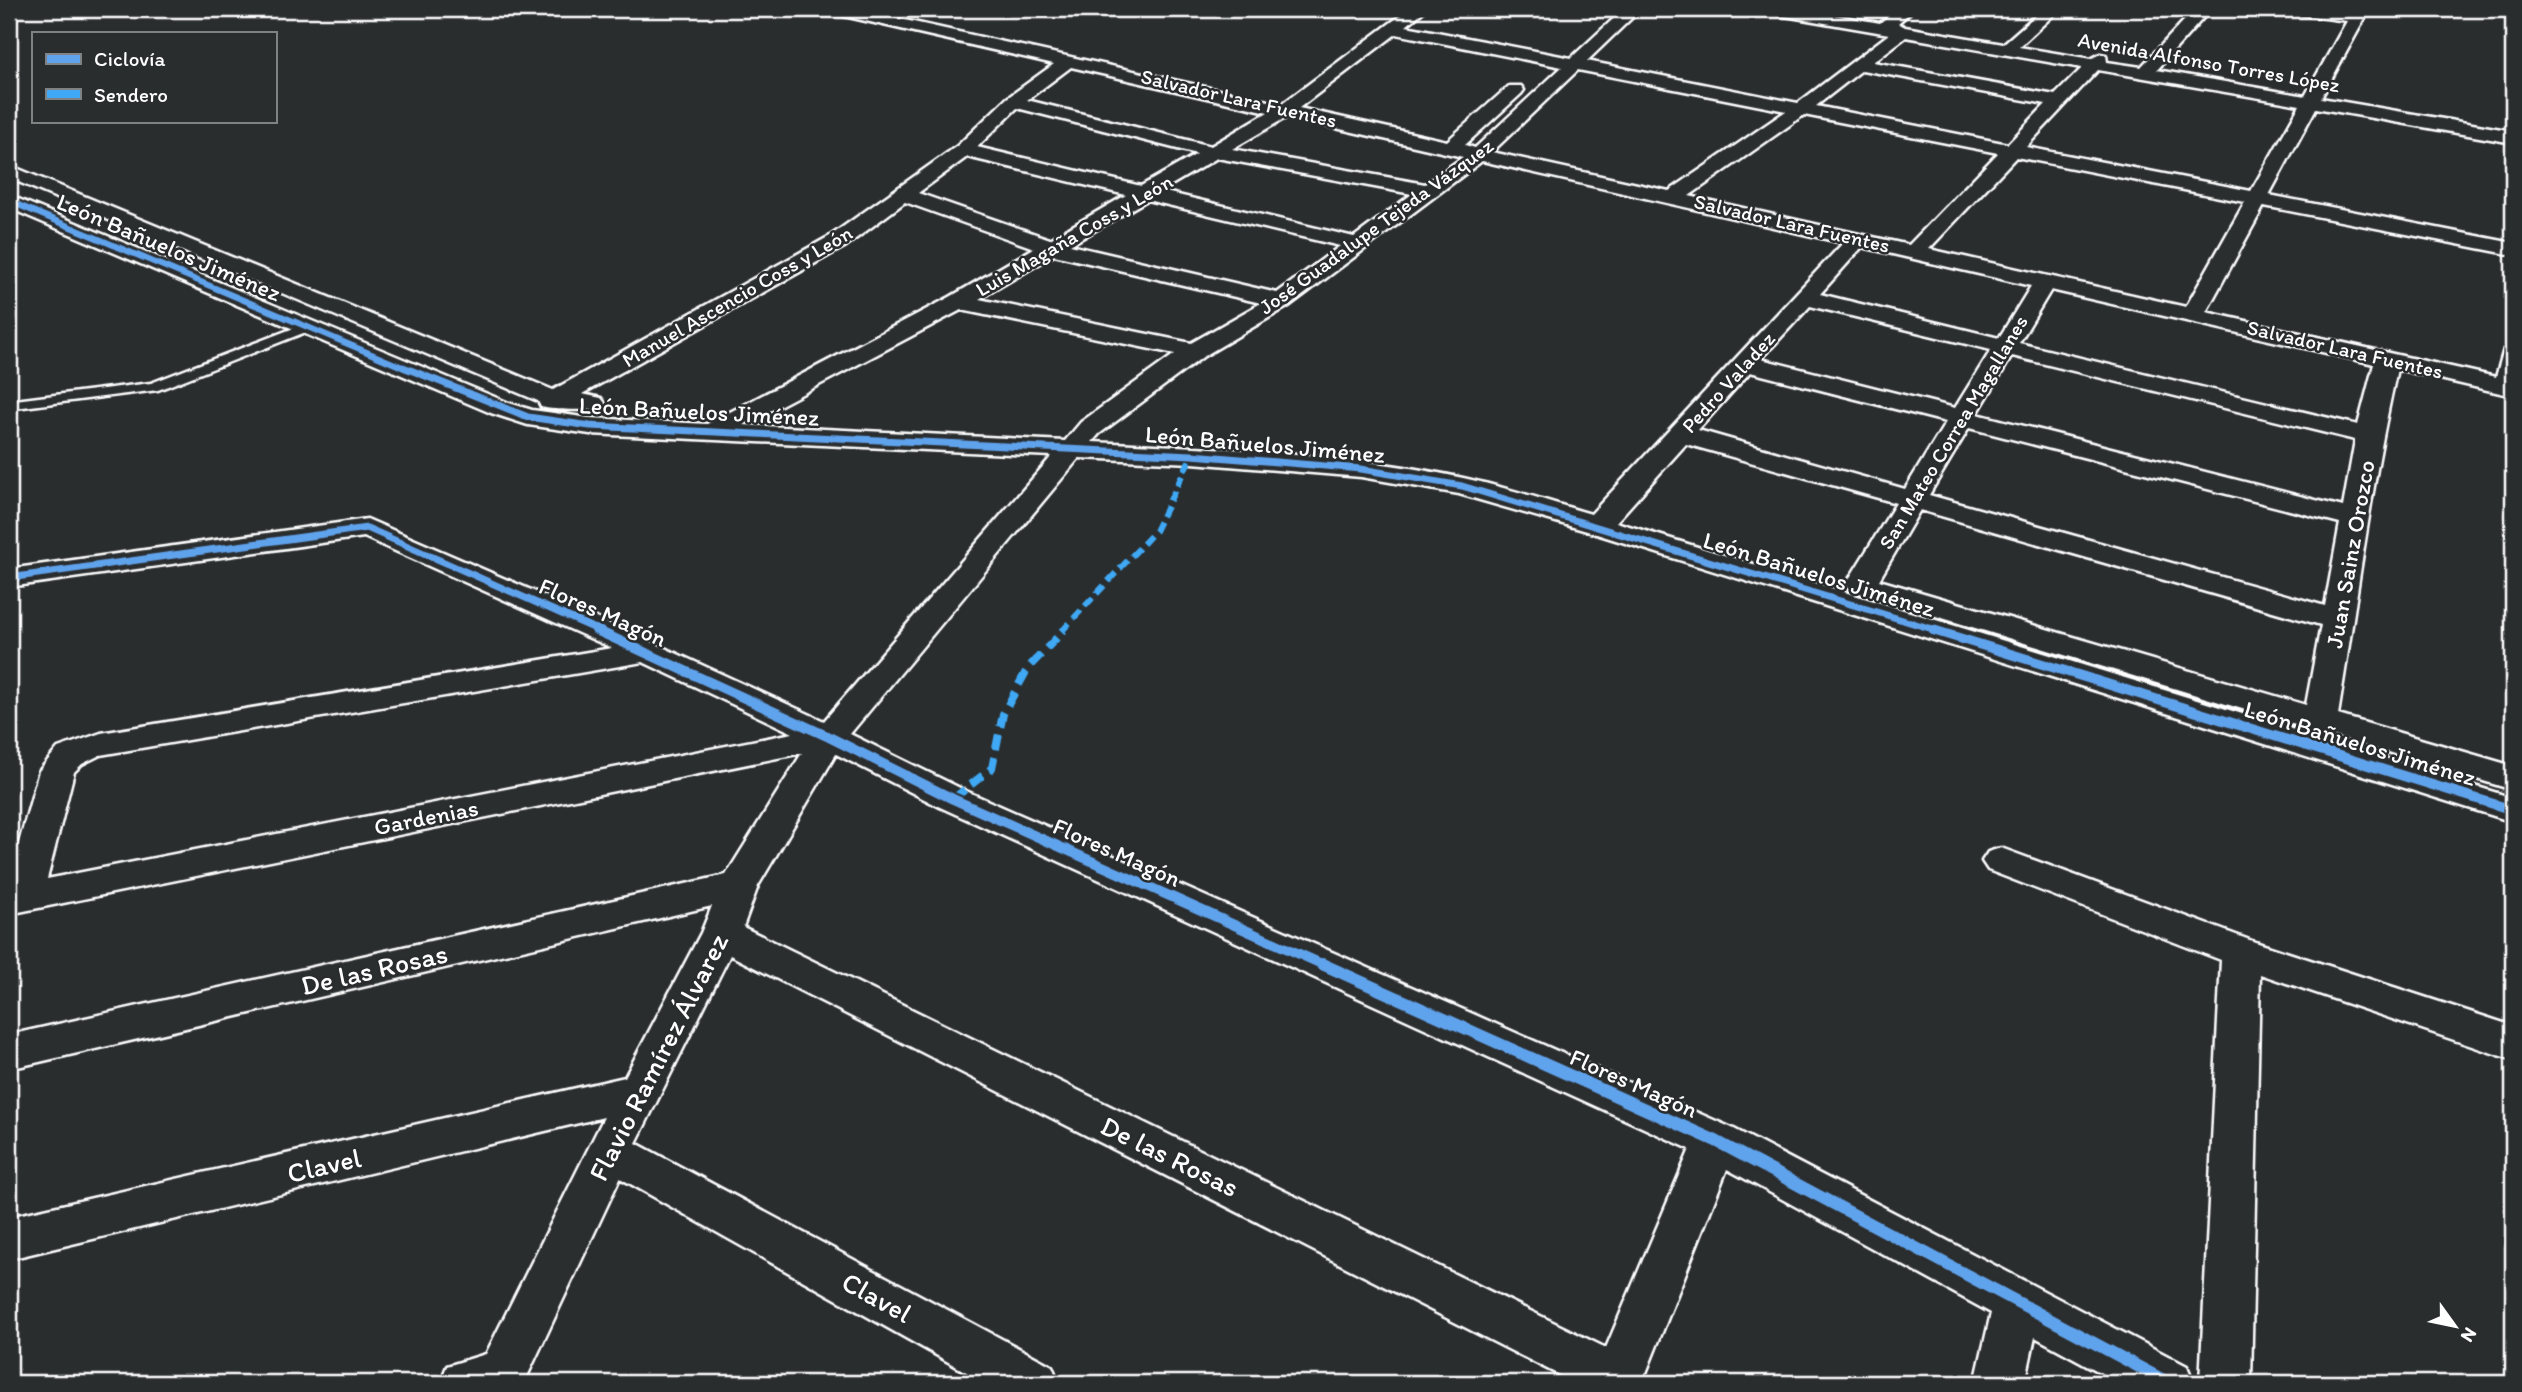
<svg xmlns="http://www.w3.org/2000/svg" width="2522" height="1392" font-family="Itim,sans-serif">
  <rect width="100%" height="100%" fill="#2a2d2e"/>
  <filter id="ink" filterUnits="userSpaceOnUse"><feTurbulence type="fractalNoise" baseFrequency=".0143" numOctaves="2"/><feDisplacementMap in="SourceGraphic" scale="14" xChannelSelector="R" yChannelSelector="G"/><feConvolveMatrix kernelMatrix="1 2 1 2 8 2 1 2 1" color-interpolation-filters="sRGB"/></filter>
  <g filter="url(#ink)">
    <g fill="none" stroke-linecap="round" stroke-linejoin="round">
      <g stroke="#fff" stroke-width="5">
        <path id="lane" d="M307,323L313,327L311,330L158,390L15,408L9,405L15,400L151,383Z"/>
      </g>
      <g stroke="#fff" stroke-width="5">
        <path id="street" d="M827,9H855L1282,104L1409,9H1426L1406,26L1571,58L1624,9H1641L1587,61L1798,103L1889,34L1773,14L1765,9H1799L1880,23L1897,9H1914L1898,23L1905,27L2003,44L2043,9H2060L2019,47L2091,59L2100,54L2106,55L2107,62L2141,67L2195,9H2211L2157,70L2305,96L2347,21L2296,14L2288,9H2326L2352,13L2354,9H2370L2321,98L2513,131V143L2316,108L2269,195L2513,243V255L2264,206L2206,312L2496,377L2504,349L2513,347V396L2397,369C2371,485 2357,598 2338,715L2513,766V790L2335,736L2333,742L2513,798V822L1587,531L1459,494L1361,477L1192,463L1079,458L850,734L966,791L1732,1128L2187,1366L2194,1383H2120L2035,1337L2025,1383H1975L1991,1313L1727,1169L1642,1383H1575L730,955L636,1143L1052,1366L1059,1383H986L620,1178L524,1383H440L447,1366L486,1354L604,1117L9,1259V1217L625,1077L701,933L712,906L9,1069V1035L726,875L802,753L9,914V879L39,771L58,748L101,733L612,648L364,537L9,587V569L367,519L658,645L824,721L1052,456L590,434L528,425L491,413L9,208V195L509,403L532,410L590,418L707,424L950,297L1034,248L905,202L846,246L582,394L601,398L605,403L601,408C590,411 551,410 541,407L538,401L9,178V165L553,390L830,236L957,146L1007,98L1054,64L835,14ZM1396,34L1562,67L1475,148L1465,145L1521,94L1524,90L1521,86H1509L1447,141L1299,108ZM1906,37L2082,68L2055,95L1873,62ZM1071,67L1268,112L1211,146L1027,100ZM1578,70L1786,111L1669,191L1492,152ZM1862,70L2046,104L2008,144L1816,106ZM2098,70L2300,105L2251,191L2026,147ZM1017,108L1197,154L1141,186L977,147ZM1804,115L1998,153L1909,245L1689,196ZM1287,117L1463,157L1425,184L1232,149ZM967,157L1126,195L1050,239L918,193ZM2016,157L2245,202L2186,307L1929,249ZM1217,158L1412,194L1354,237L1161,191ZM1482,161L1843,243L1591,514C1549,502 1506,487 1463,478C1342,452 1216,448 1092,442L1099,434L1204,356L1289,306ZM1147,200L1340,246L1277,293L1070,245ZM1862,247L2031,286L1999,338L1820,294ZM1054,255L1261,303L1191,343L979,299ZM2051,290L2374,364L2358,425L2019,343ZM1810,306L1991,350L1955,408L1761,359ZM961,310L1175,354L1081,422L1065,441L743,425ZM2012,356L2355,440L2343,507L1977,414ZM1750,372L1946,422L1905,489L1698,430ZM1969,428L2340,523L2325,606L1929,495ZM1686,444L1896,503L1846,584L1850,590L2302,727L2301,732L1616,522ZM1920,510L2321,625L2306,705L1879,580ZM643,662L793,733L47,879L74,772L82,764L100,755ZM836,754L940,807L1690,1149L1606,1348L743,927L758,886Z
          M2001,848L2255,942L2513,1026V1060L2260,974L2251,1383H2200L2221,960L1988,870L1982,861L1988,852Z"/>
      </g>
      <use href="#lane" fill="#2a2d2e" fill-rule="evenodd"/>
      <use href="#street" fill="#2a2d2e" fill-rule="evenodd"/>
      <path stroke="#3fa9f5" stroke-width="6" stroke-dasharray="11 6" stroke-linecap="butt" d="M1062,631L1155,531L1192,455"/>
      <path stroke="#3fa9f5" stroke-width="8" stroke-dasharray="15 8" stroke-linecap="butt" d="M953,799L992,768L1003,714L1028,668L1064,630"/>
      <g stroke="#2a2d2e" stroke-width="9">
        <path id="cycleway-far3" d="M9,201L407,369"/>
      </g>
      <g stroke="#2a2d2e" stroke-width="10">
        <path id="cycleway-far2" d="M403,367L528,417L590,426L1192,455L1361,469L1462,486L1939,631
          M9,578L367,528L600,631"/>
      </g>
      <g stroke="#2a2d2e" stroke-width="14">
        <path id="cycleway-far1" d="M596,630L829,737L953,799L1326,966
          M1933,630L2513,810"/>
      </g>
      <g stroke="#2a2d2e" stroke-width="17">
        <path id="cycleway" d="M1322,964L1716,1141L2169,1383"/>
      </g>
      <use href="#cycleway-far3" stroke="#60a3ed" stroke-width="6"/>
      <use href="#cycleway-far2" stroke="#60a3ed" stroke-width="7"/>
      <use href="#cycleway-far1" stroke="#60a3ed" stroke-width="10"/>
      <use href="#cycleway" stroke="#60a3ed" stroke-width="12"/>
    </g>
  </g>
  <g text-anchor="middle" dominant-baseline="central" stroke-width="5" stroke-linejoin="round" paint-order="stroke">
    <g font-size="21" fill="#fff" stroke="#2a2d2e">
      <text transform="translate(2209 62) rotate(10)">Avenida Alfonso Torres López</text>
      <text transform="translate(1239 98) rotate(13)">Salvador Lara Fuentes</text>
      <text transform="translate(1792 223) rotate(13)">Salvador Lara Fuentes</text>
      <text transform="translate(1376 226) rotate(-36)">José Guadalupe Tejeda Vázquez</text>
      <text transform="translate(1074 235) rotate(-30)">Luis Magaña Coss y León</text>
      <text transform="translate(737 296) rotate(-30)">Manuel Ascencio Coss y León</text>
      <text transform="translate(2345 349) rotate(13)">Salvador Lara Fuentes</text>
      <text transform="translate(1728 382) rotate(-48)">Pedro Valadez</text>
      <text transform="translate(1953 432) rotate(-59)">San Mateo Correa Magallanes</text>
    </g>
    <g font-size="24" fill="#fff" stroke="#2a2d2e">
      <text transform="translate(169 247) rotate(23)">León Bañuelos Jiménez</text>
      <text transform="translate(699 411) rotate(3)">León Bañuelos Jiménez</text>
      <text transform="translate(1265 444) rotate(5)">León Bañuelos Jiménez</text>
      <text transform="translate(2350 554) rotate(-80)">Juan Sainz Orozco</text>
      <text transform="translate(1819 574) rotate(17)">León Bañuelos Jiménez</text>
      <text transform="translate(603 612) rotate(24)">Flores Magón</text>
      <text transform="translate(2360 743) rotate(17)">León Bañuelos Jiménez</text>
      <text transform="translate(426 817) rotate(-11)">Gardenias</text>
      <text transform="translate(1117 852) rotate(24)">Flores Magón</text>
      <text transform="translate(1634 1083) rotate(24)">Flores Magón</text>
    </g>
    <g font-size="28" fill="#fff" stroke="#2a2d2e">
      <text transform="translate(374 969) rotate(-13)">De las Rosas</text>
      <text transform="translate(658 1057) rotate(-63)">Flavio Ramírez Álvarez</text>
      <text transform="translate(1170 1156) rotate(26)">De las Rosas</text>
      <text transform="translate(324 1165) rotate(-13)">Clavel</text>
      <text transform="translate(877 1297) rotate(29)">Clavel</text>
    </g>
  </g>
  <rect width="2522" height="1392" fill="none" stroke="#2a2d2e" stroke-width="35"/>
  <rect x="18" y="18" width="2487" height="1357" fill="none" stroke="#fff" stroke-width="2.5" filter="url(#ink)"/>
  <rect x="32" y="32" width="245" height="91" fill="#2a2d2e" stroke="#7f8182" stroke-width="2"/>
  <rect x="46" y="54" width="35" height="10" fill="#60a3ed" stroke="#7f8182" stroke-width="2"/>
  <text x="94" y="66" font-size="21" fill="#ffffff">Ciclovía</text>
  <rect x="46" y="89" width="35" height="10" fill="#3fa9f5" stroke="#7f8182" stroke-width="2"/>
  <text x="94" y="102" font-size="21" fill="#ffffff">Sendero</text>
  <g transform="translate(2455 1326) rotate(123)" stroke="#2a2d2e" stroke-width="5" paint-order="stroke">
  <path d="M0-5L12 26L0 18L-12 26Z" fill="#ffffff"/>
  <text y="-10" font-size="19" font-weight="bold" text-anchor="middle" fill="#ffffff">N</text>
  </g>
</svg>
